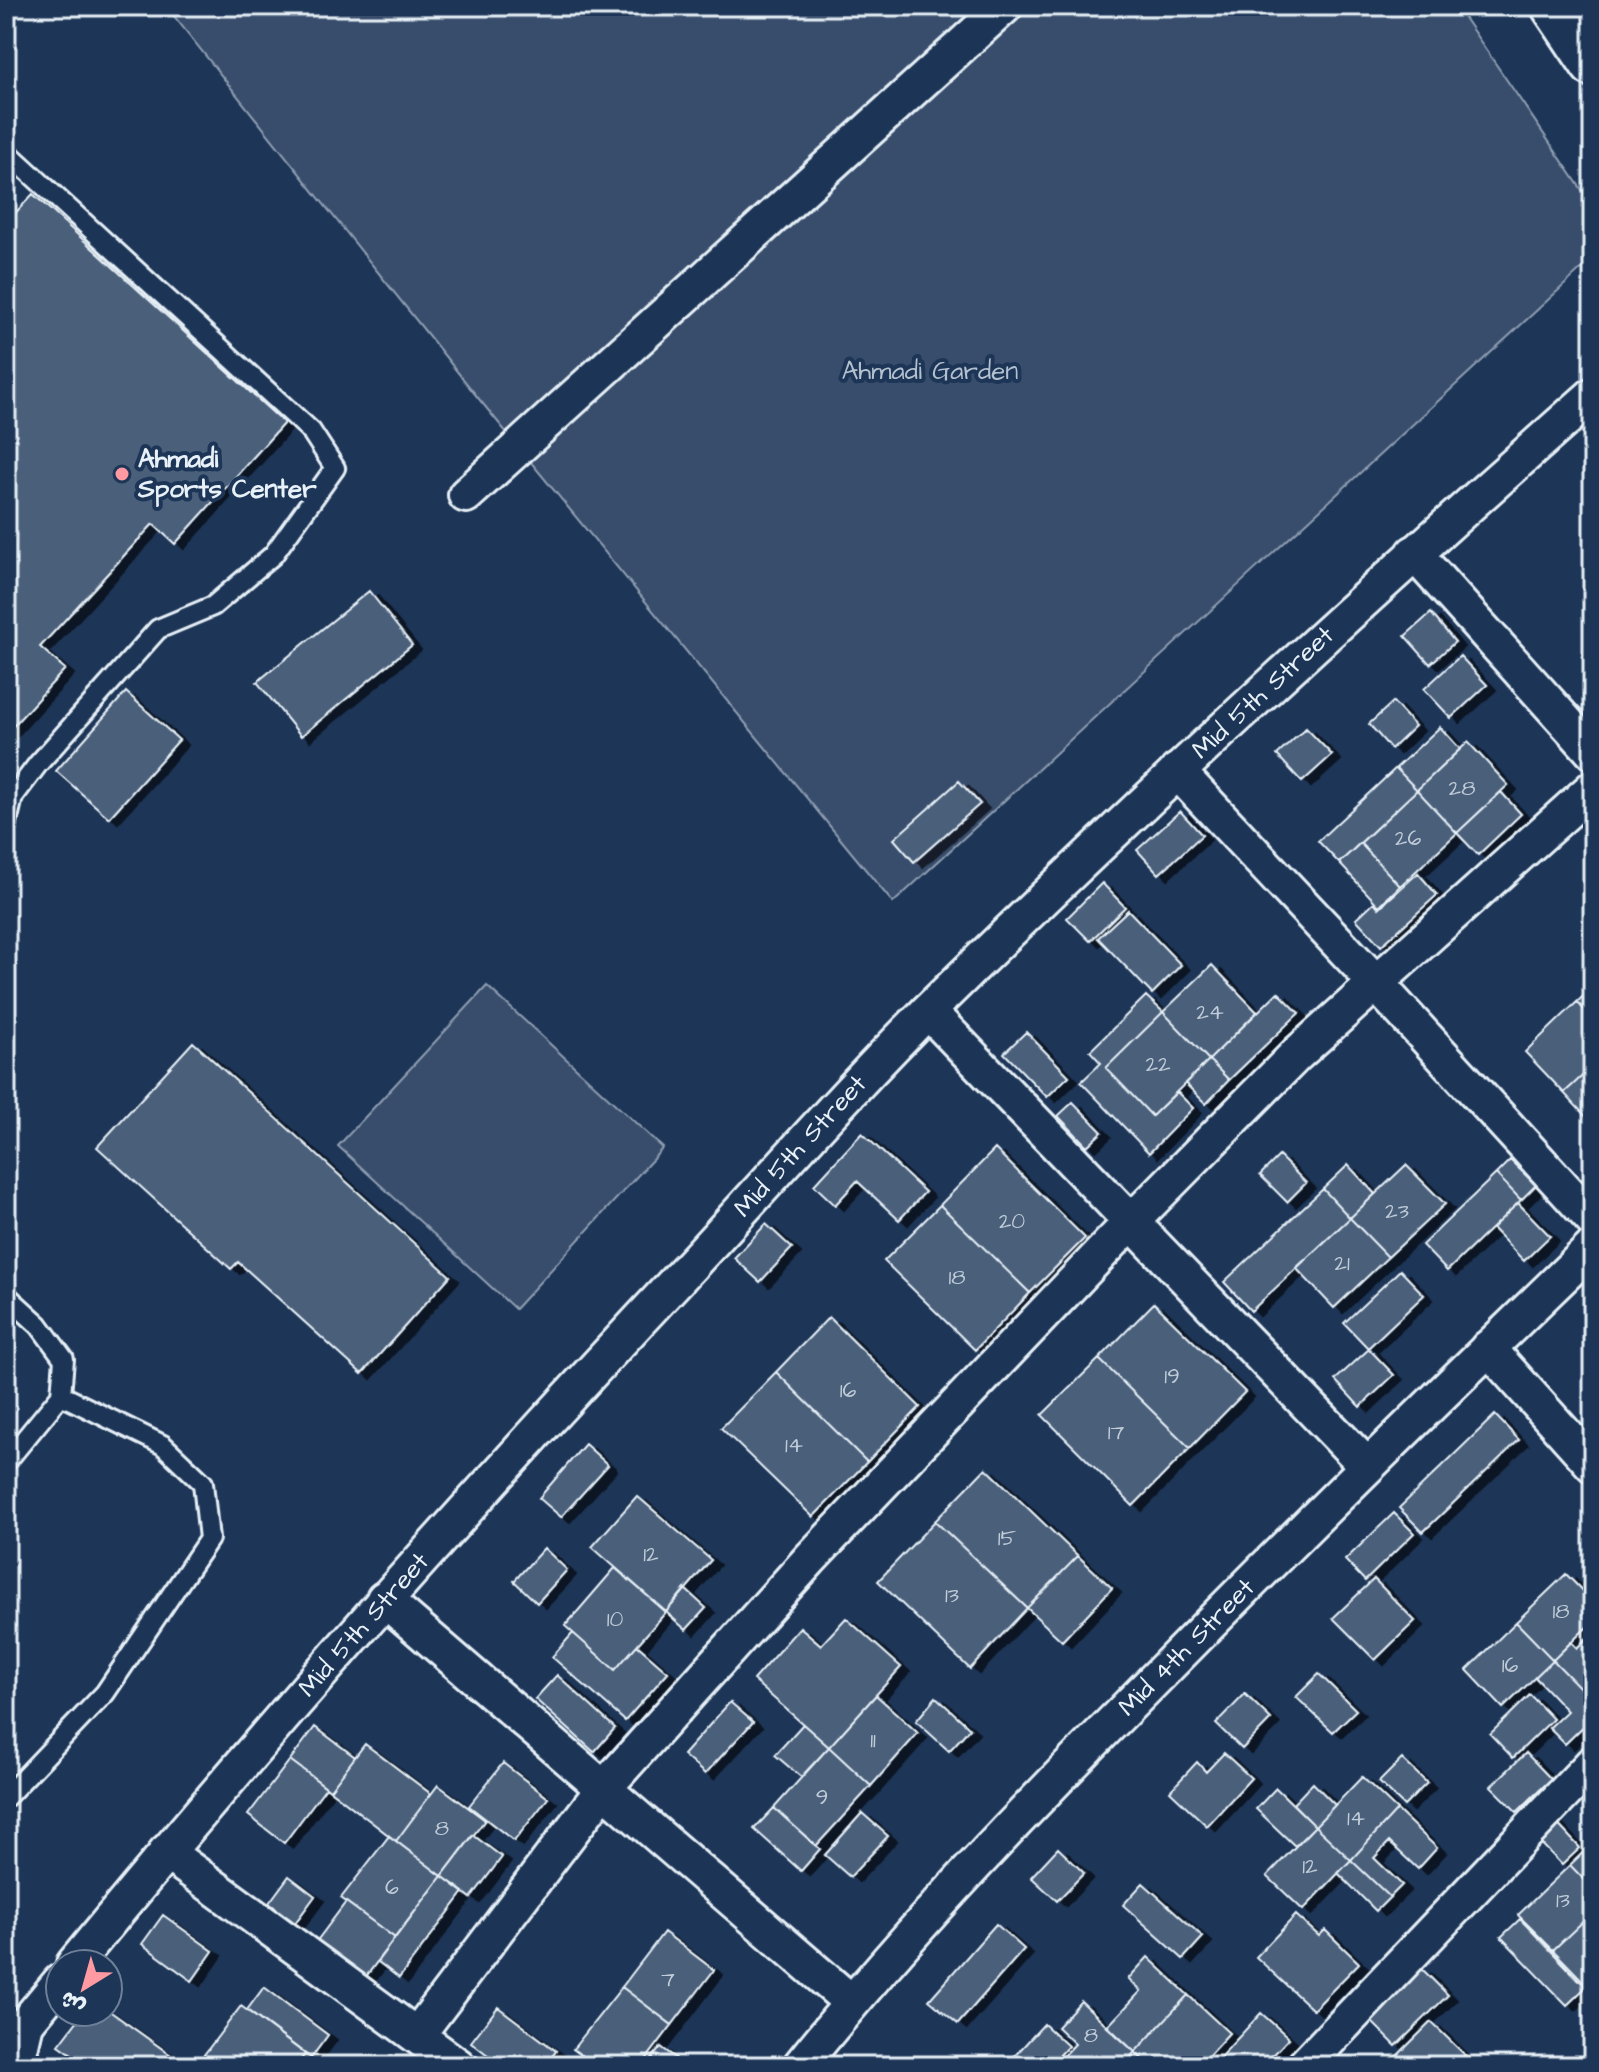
<svg xmlns="http://www.w3.org/2000/svg" width="1599" height="2072" font-family="'Architects Daughter','Playpen Sans Arabic',sans-serif">
  <defs>
    <filter id="shadow"><feDropShadow dx="9" dy="5" stdDeviation="0" flood-color="#0009"/></filter>
  </defs>
  <rect width="100%" height="100%" fill="#1d3557"/>
  <filter id="ink" filterUnits="userSpaceOnUse"><feTurbulence type="fractalNoise" baseFrequency=".0125" numOctaves="2"/><feDisplacementMap in="SourceGraphic" scale="16" xChannelSelector="R" yChannelSelector="G"/><feConvolveMatrix kernelMatrix="1 2 1 2 8 2 1 2 1" color-interpolation-filters="sRGB"/></filter>
  <g filter="url(#ink)">
    <path fill="#374d6c" stroke="#909fb2" stroke-width="2" d="M166,6H1456L1593,206V234L1587,264L893,903L479,399Z
      M487,986L663,1148L515,1309L338,1146Z"/>
    <path fill="#495e7a" stroke="#e8f1f8" stroke-width="2" filter="url(#shadow)" d="M33,194L284,423L175,544L153,524L40,647L65,669L6,734V223Z
      M369,591L412,645L301,736L257,682Z
      M1431,613L1455,642L1430,664L1405,636Z
      M1460,656L1487,685L1451,718L1424,689Z
      M126,692L179,740L109,818L56,771Z
      M1393,702L1415,726L1391,749L1369,724Z
      M1440,727L1460,749L1417,790L1396,768Z
      M1306,728L1332,755L1302,782L1277,755Z
      M1468,742L1508,785L1457,833L1417,790Z
      M1396,768L1417,790L1339,863L1318,841Z
      M959,781L980,804L914,862L894,839Z
      M1417,790L1457,833L1400,886L1360,843Z
      M1501,792L1521,814L1478,855L1457,833Z
      M1180,811L1202,835L1159,874L1137,850Z
      M1360,843L1400,886L1379,906L1339,863Z
      M1418,873L1437,895L1381,946L1356,919L1374,902L1379,908Z
      M1102,883L1125,907L1090,941L1067,918Z
      M1128,910L1181,965L1152,994L1098,938Z
      M1212,965L1257,1012L1209,1060L1163,1012Z
      M1593,987V1019L1577,1002Z
      M1278,992L1299,1013L1229,1080L1209,1060Z
      M1146,996L1163,1012L1106,1068L1152,1116L1177,1092L1193,1108L1149,1153L1081,1082L1101,1063L1090,1051Z
      M1577,1002L1593,1019V1066L1564,1093L1525,1052Z
      M1163,1012L1209,1060L1152,1116L1106,1068Z
      M1026,1032L1069,1076L1047,1097L1004,1053Z
      M193,1042L450,1276L362,1374L238,1262L231,1269L97,1147Z
      M1209,1060L1229,1080L1206,1104L1185,1083Z
      M1593,1066V1117L1589,1120L1564,1093Z
      M1073,1102L1102,1132L1087,1146L1058,1116Z
      M862,1133L925,1192L899,1220L857,1181L835,1205L814,1185Z
      M995,1149L1085,1238L1030,1293L940,1205Z
      M1279,1156L1306,1183L1287,1202L1260,1175Z
      M1510,1160L1536,1185L1521,1200L1496,1174Z
      M1348,1165L1375,1194L1350,1218L1323,1189Z
      M1406,1165L1445,1204L1388,1257L1350,1218Z
      M1496,1174L1521,1200L1447,1271L1422,1245Z
      M1323,1189L1350,1218L1251,1311L1224,1282Z
      M1518,1203L1550,1236L1524,1261L1492,1228Z
      M940,1205L1030,1293L975,1350L884,1261Z
      M1350,1218L1388,1257L1334,1308L1296,1268Z
      M766,1224L792,1248L760,1282L734,1258Z
      M1400,1270L1424,1295L1368,1348L1344,1323Z
      M1154,1303L1245,1392L1190,1448L1099,1359Z
      M829,1317L920,1407L867,1462L776,1372Z
      M1369,1349L1394,1375L1360,1407L1335,1380Z
      M1099,1359L1190,1448L1133,1506L1042,1415Z
      M776,1372L867,1462L813,1517L721,1428Z
      M1495,1415L1519,1440L1423,1532L1399,1508Z
      M585,1444L608,1465L561,1517L539,1498Z
      M986,1468L1078,1556L1027,1608L935,1521Z
      M637,1496L711,1560L666,1612L592,1547Z
      M1394,1513L1414,1533L1365,1581L1345,1560Z
      M935,1521L1027,1608L970,1669L878,1581Z
      M544,1548L567,1570L537,1603L514,1581Z
      M1078,1556L1112,1588L1062,1641L1027,1608Z
      M615,1568L666,1612L615,1670L565,1626Z
      M1566,1574L1593,1602V1621L1553,1660L1516,1622Z
      M1374,1579L1415,1621L1375,1660L1333,1618Z
      M685,1589L706,1608L686,1630L666,1612Z
      M846,1618L901,1667L829,1747L753,1680L800,1627L821,1645Z
      M1516,1622L1553,1660L1503,1708L1467,1670Z
      M1593,1632V1701L1553,1660L1571,1642L1577,1648Z
      M573,1633L615,1670L637,1645L668,1672L625,1721L552,1657Z
      M1553,1660L1593,1701V1717L1565,1744L1549,1728L1567,1711L1535,1677Z
      M1319,1674L1356,1710L1333,1732L1296,1697Z
      M557,1675L615,1728L594,1752L535,1699Z
      M1245,1694L1271,1719L1242,1749L1216,1724Z
      M876,1695L918,1733L871,1786L829,1747Z
      M1530,1695L1553,1719L1513,1758L1490,1734Z
      M936,1697L970,1728L949,1751L916,1721Z
      M730,1702L753,1722L705,1774L683,1755Z
      M803,1724L829,1747L801,1777L775,1755Z
      M315,1727L355,1757L330,1790L290,1760Z
      M365,1744L431,1794L396,1841L330,1790Z
      M829,1747L871,1786L816,1846L774,1808Z
      M1224,1753L1251,1778L1207,1826L1170,1791L1197,1762L1206,1772Z
      M1526,1753L1551,1779L1517,1812L1491,1786Z
      M1402,1759L1427,1783L1404,1806L1379,1782Z
      M290,1760L326,1787L284,1843L248,1815Z
      M503,1763L548,1798L514,1841L469,1806Z
      M1362,1777L1397,1810L1351,1860L1315,1826Z
      M1313,1783L1335,1805L1315,1826L1293,1804Z
      M438,1785L485,1820L442,1876L396,1841Z
      M1276,1788L1315,1826L1295,1846L1256,1809Z
      M774,1808L820,1849L801,1871L754,1829Z
      M1397,1810L1437,1848L1418,1869L1389,1842L1374,1858L1402,1885L1390,1897L1351,1860Z
      M862,1813L888,1836L850,1877L825,1855Z
      M1552,1818L1580,1848L1562,1865L1534,1836Z
      M1315,1826L1351,1860L1303,1910L1267,1876Z
      M473,1835L502,1857L471,1898L442,1876Z
      M389,1836L442,1876L395,1938L341,1898Z
      M1593,1843V1889L1570,1865Z
      M1058,1848L1084,1873L1057,1901L1031,1877Z
      M1351,1860L1390,1897L1376,1911L1338,1873Z
      M1570,1865L1593,1889V1912L1553,1950L1518,1915Z
      M289,1876L315,1896L295,1923L269,1903Z
      M442,1876L464,1892L399,1978L377,1961Z
      M1143,1883L1203,1937L1183,1959L1123,1905Z
      M346,1902L395,1938L364,1979L316,1942Z
      M1593,1912V1980L1587,1985L1553,1950Z
      M163,1915L213,1951L192,1981L142,1944Z
      M1296,1915L1319,1936L1325,1930L1359,1963L1313,2010L1256,1957Z
      M1520,1919L1586,1987L1567,2005L1501,1937Z
      M996,1924L1024,1949L958,2024L929,2000Z
      M664,1932L714,1970L672,2025L622,1987Z
      M1148,1957L1188,1995L1135,2052L1107,2027L1141,1991L1128,1979Z
      M1422,1969L1448,1995L1396,2046L1370,2020Z
      M264,1987L328,2035L311,2058L247,2010Z
      M622,1987L672,2025L641,2066H596L573,2049Z
      M1188,1995L1229,2033L1199,2066H1150L1135,2052Z
      M1081,2001L1135,2052L1122,2066H1061L1057,2063L1075,2044L1057,2027Z
      M241,2006L305,2054L296,2066L197,2064Z
      M498,2007L556,2051L545,2066H502L471,2042Z
      M108,2010L186,2066H114L105,2059L100,2066H89L59,2045L84,2012H108Z
      M1261,2013L1289,2038L1263,2066H1216L1214,2064Z
      M1431,2022L1465,2055L1455,2066H1387Z
      M1044,2024L1068,2046L1050,2066H1013L1009,2062Z
      M661,2047L686,2066H646Z
      M1135,2052L1149,2066H1122Z
      M1465,2055L1476,2066H1455Z"/>
    <g fill="none" stroke-linecap="round" stroke-linejoin="round">
      <g stroke="#e8f1f8" stroke-width="24">
        <path id="lane" d="M6,151L311,431L335,468L273,555L213,606L158,629L38,764L13,797L6,827
          M6,1295L39,1325L64,1359L61,1395L6,1462
          M6,1797L105,1693L209,1539L203,1483L163,1445L61,1395"/>
      </g>
      <g stroke="#e8f1f8" stroke-width="40">
        <g id="street">
          <path d="M466,495L1005,6"/>
          <path d="M1414,553L1593,752"/>
          <path d="M1177,771L1375,982L1593,1220"/>
          <path d="M928,1011L1366,1465"/>
          <path d="M1488,1348L1593,1465"/>
          <path d="M384,1599L851,2002"/>
          <path d="M166,1852L458,2066"/>
          <path id="s1" d="M74,1964C272,1723 479,1491 692,1264C772,1178 849,1089 932,1007C1146,796 1368,594 1593,395"/>
          <path d="M417,2035L604,1788L810,1559L1130,1223L1297,1054L1593,788"/>
          <path d="M6,2036L26,2023L60,1982"/>
          <path d="M16,2066L26,2023"/>
          <path id="s2" d="M800,2066C912,1926 1037,1798 1163,1671C1304,1527 1448,1387 1593,1247"/>
          <path d="M1304,2066L1593,1763"/>
        </g>
      </g>
      <g stroke="#e8f1f8" stroke-width="50">
        <path id="secondary" d="M1554,6L1593,64"/>
      </g>
      <use href="#lane" stroke="#1d3557" stroke-width="18"/>
      <use href="#street" stroke="#1d3557" stroke-width="34"/>
      <use href="#secondary" stroke="#1d3557" stroke-width="44"/>
    </g>
  </g>
  <circle fill="#ff9aa2" stroke="#1d3557" stroke-width="3" cx="122" cy="474" r="8"/>
  <g text-anchor="middle" dominant-baseline="central" stroke-width="8" stroke-linejoin="round" paint-order="stroke">
    <g font-size="22" fill="#c0ccd8">
      <text x="1462" y="788">28</text>
      <text x="1408" y="838">26</text>
      <text x="1210" y="1012">24</text>
      <text x="1158" y="1064">22</text>
      <text x="1397" y="1211">23</text>
      <text x="1012" y="1221">20</text>
      <text x="1342" y="1263">21</text>
      <text x="957" y="1277">18</text>
      <text x="1172" y="1376">19</text>
      <text x="848" y="1390">16</text>
      <text x="1116" y="1432">17</text>
      <text x="794" y="1445">14</text>
      <text x="1007" y="1538">15</text>
      <text x="651" y="1554">12</text>
      <text x="952" y="1595">13</text>
      <text x="1561" y="1611">18</text>
      <text x="615" y="1619">10</text>
      <text x="1510" y="1665">16</text>
      <text x="873" y="1740">11</text>
      <text x="822" y="1797">9</text>
      <text x="1356" y="1818">14</text>
      <text x="442" y="1828">8</text>
      <text x="1310" y="1866">12</text>
      <text x="392" y="1887">6</text>
      <text x="1563" y="1900">13</text>
      <text x="668" y="1979">7</text>
      <text x="1091" y="2035">8</text>
    </g>
    <g font-size="26" fill="#b3c0ce" stroke="#1d3557">
      <text x="930" y="371">Ahmadi Garden</text>
    </g>
    <g font-size="26" font-weight="bold" fill="#e8f1f8" stroke="#1d3557" text-anchor="start">
      <text x="138" y="459">Ahmadi<tspan x="138" dy="30">Sports Center</tspan></text>
    </g>
    <g font-size="26" fill="#e8f1f8" stroke="#1d3557">
      <text stroke="none"><textPath href="#s1" startOffset="1742">Mid 5th Street</textPath></text>
      <text stroke="none"><textPath href="#s1" startOffset="1094">Mid 5th Street</textPath></text>
      <text stroke="none"><textPath href="#s1" startOffset="446">Mid 5th Street</textPath></text>
      <text stroke="none"><textPath href="#s2" startOffset="570">Mid 4th Street</textPath></text>
    </g>
  </g>
  <rect width="1599" height="2072" fill="none" stroke="#1d3557" stroke-width="32"/>
  <rect x="16" y="16" width="1567" height="2040" fill="none" stroke="#e8f1f8" stroke-width="3" filter="url(#ink)"/>
  <g transform="translate(84 1988) rotate(217)"><circle r="38" fill="#1d3557" stroke="#6e8097" stroke-width="2"/>
  <path d="M0-6L14 30L0 20L-14 30Z" fill="#ff9aa2"/>
  <text y="-12" font-size="22" font-weight="bold" text-anchor="middle" fill="#e8f1f8">ش</text>
  </g>
</svg>
